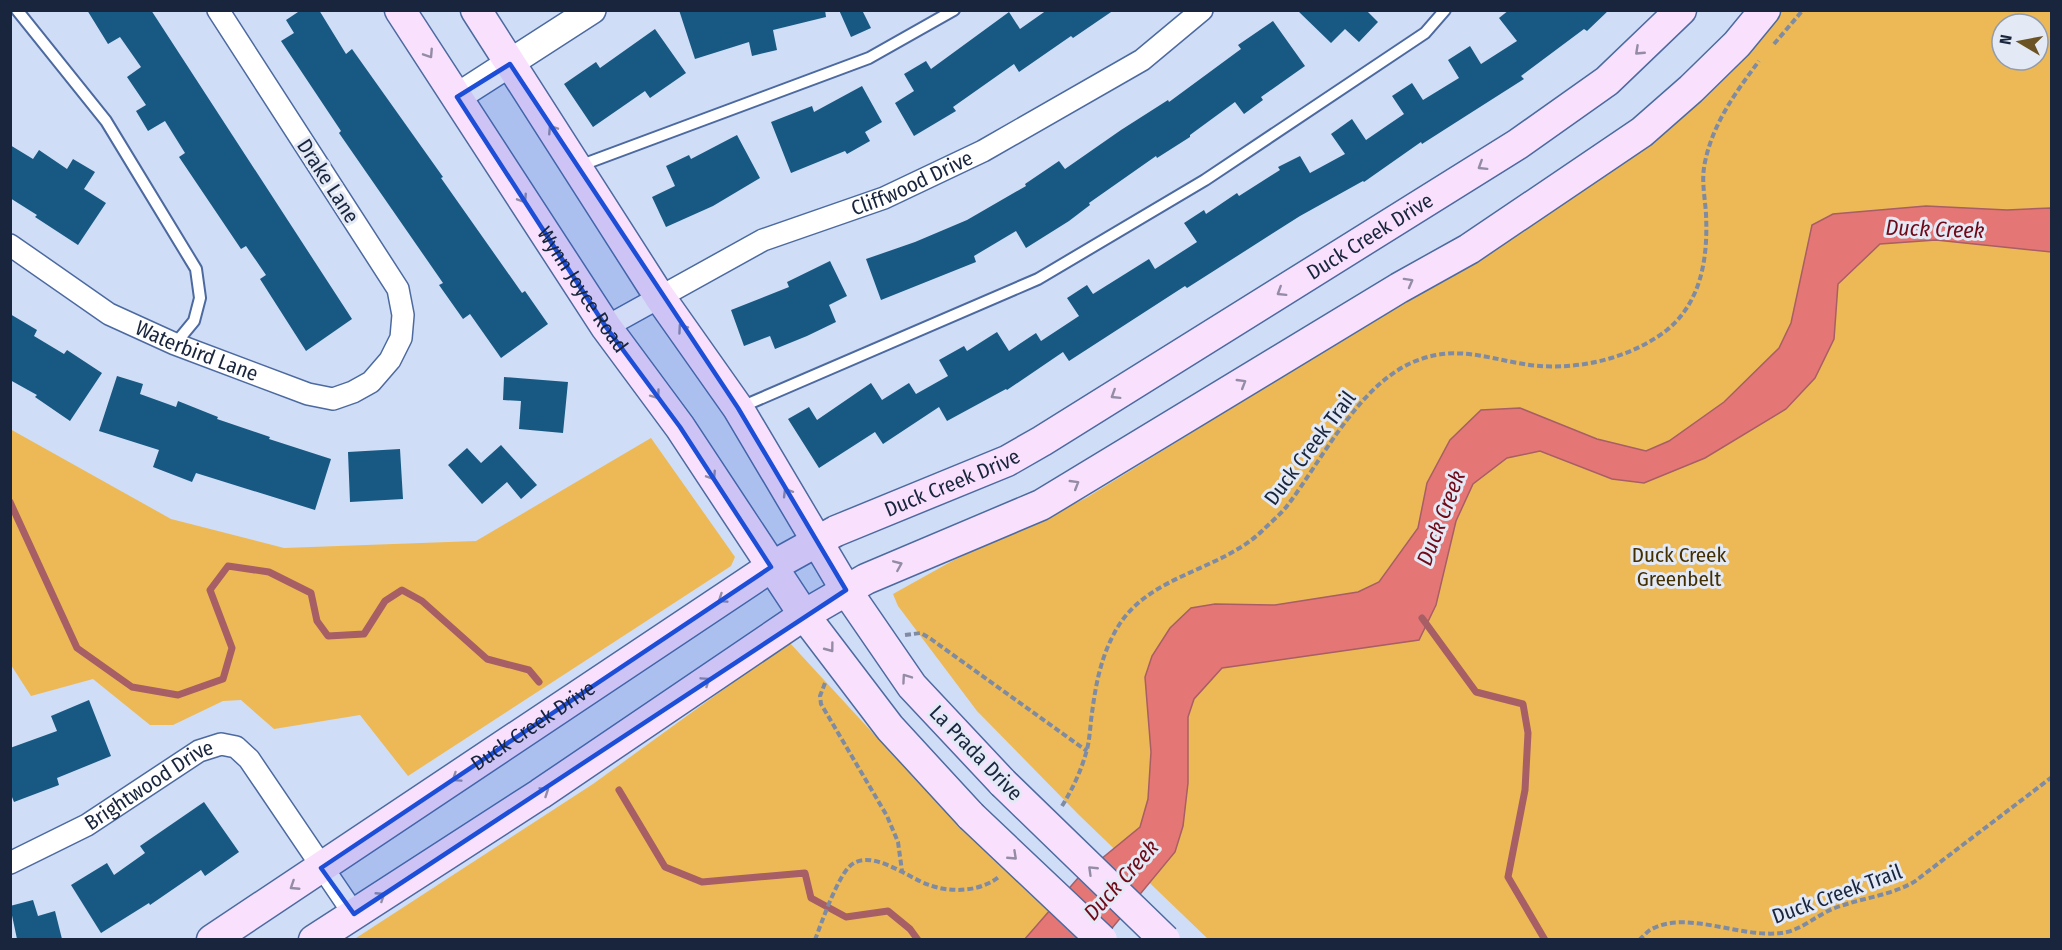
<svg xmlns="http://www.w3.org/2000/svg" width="2062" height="950" font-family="'Fira Sans Condensed',sans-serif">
  <rect width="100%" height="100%" fill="#cfddf6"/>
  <path fill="#ecb956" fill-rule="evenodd" d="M1780,11H2051V939H1208L1079,815L977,711L898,606L893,594L954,560L1086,498L1188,435L1327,344L1753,42ZM2002,24H2038V60H2002Z
    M10,429L171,519L284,548L476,541L651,438L735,557L731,566L408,776L360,715L274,729L241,700L223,701L173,725H150L93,679L31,696L11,665Z
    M789,642L918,782L1080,939L353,940L593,784Z"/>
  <path fill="#e47776" stroke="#a75e65" stroke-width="1.5" d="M1926,206L2007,210L2051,208V252L1936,240L1880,244L1838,284L1834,339L1815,378L1786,409L1705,458L1644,483L1612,479L1540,451L1507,458L1473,484L1456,521L1436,605L1419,640L1222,668L1194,699L1188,717V783L1183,826L1175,852L1103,939L1024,940L1078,878L1140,827L1148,799L1151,752L1145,677L1152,656L1170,628L1191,608L1215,604L1275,605L1358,592L1379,582L1418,528L1427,483L1450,440L1481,410L1520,408L1597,439L1646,451L1669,441L1724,402L1779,348L1791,323L1812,225L1833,214Z"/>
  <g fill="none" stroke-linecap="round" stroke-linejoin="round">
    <path stroke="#a75e65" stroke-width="7" d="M10,502L77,648L132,687L178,695L223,679L232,648L210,590L228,566L269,572L311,593L317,621L328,636L364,634L385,601L402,590L422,601L487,659L529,670L539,682
      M1422,618L1476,692L1523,704L1528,733L1525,790L1508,877L1545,940
      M619,790L665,867L702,882L805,873L811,898L846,917L888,911L910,929L918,940"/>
  </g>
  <path fill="#185983" d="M87,10H151L352,319L306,351L260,279L266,275L246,246L241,249L179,157L185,153L165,121L148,131L136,111L146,105L127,77L141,67L120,37L108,44Z
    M301,10H319L346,54L352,49L443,177L441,178L522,293L525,291L548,324L501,358L470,314L463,319L439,285L443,283L339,133L341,131L281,41L294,33L286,20Z
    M679,10H825L826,17L773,30L777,50L752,56L749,42L695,59Z
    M839,10H862L871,28L851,37Z
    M1047,10H1114L1073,38L1071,36L1019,72L1014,64L953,107L956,111L914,136L895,103L914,91L904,74L926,61L931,69L1009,12L1020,29Z
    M1297,10H1366L1378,22L1359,42L1345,29L1331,43Z
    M1509,10H1609L1587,31L1584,29L1521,76L1524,79L1469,114L1422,144L1421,142L1364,182L1363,181L1300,216L1187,288L1185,286L1069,361L1063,352L1007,390L1006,389L947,421L939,407L883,444L875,432L819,468L788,419L809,407L817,420L871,383L882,400L909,383L916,394L948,376L939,360L964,346L967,351L997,332L1009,351L1036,333L1041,341L1079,316L1067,298L1087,285L1093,294L1149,259L1155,269L1197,242L1184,223L1204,210L1206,214L1237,193L1239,196L1280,170L1278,167L1300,156L1310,173L1345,154L1331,134L1352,119L1366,140L1404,114L1392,96L1412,83L1423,100L1459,78L1448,60L1470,46L1481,64L1517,41L1499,18Z
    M1273,21L1305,66L1261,97L1263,100L1244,114L1235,102L1190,135V137L1157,158L1156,156L1089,203L1090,205L1069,221L1026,248L1016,231L974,256L976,262L881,300L866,259L915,242L967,220L1026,186L1025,184L1059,161L1065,169L1121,130L1168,100L1169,102L1241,49L1238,45Z
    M655,29L686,73L650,98L645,91L593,127L564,84L596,62L600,68Z
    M862,86L882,122L865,132L870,141L847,154L845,151L791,173L771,122L812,106L814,112Z
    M737,135L760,178L713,206L666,227L652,197L675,186L666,166L689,155L691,159Z
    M10,145L33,159L39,150L67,169L73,159L95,172L84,189L106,203L78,245L35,217L37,215L10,198Z
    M830,261L847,296L829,305L836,322L807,336L775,349L770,336L744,346L731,310L789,287L787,282Z
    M10,314L37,330L34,336L64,354L67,350L102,373L70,421L35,397L37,395L10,380Z
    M117,376L143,384L140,394L176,407L178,401L218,417L217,419L270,437L269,439L331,459L315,510L196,473L192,482L153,467L159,450L99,431Z
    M504,377L568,382L563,433L519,429L521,401L503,400Z
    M501,445L537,485L521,499L507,482L482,504L448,465L467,448L481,463Z
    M400,449L403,499L350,502L348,452Z
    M89,700L111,756L57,778L59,785L14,802L10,792V748L57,731L51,716Z
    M204,802L239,852L205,876L201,870L150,905L149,903L101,933L71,885L107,863L114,875L145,853L140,846Z
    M33,900L38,916L55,911L62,939H17L10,906Z"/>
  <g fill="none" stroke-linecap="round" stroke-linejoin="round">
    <g stroke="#4c6aa0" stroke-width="14">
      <path id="service" d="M17,10L106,121L196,269L200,298L194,321L175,344
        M579,166L869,58L954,10
        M741,407L1038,279L1205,180L1425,33L1445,10"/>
    </g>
    <g stroke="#4c6aa0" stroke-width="24">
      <g id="minor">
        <path id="s1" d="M10,245L109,314L175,344L308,394L333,399L353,392L371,382L390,360L401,338L403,315L398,289L218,10"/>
        <path id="s2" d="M606,327L763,240L884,198L983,151L1142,60L1202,10"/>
        <path id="s3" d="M10,863L87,825L199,751L221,744L236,747L249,759L354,914"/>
      </g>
    </g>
    <g stroke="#4c6aa0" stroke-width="30">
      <path id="tertiary" d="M457,97L592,10"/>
    </g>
    <g stroke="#4c6aa0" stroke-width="33">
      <g id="secondary">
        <path id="s4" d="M400,10L606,327L680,427L804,615L890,728L971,816"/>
        <path d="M476,10L659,296L738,408L846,590L912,686L1003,783"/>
        <path id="s5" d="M212,940L771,567L836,531L1007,461L1042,441L1518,144L1607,81L1681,10"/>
        <path d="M314,940L540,794L804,615L866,579L1041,505L1399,288L1469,249L1642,132L1691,89L1737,44L1765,10"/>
      </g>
    </g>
    <path stroke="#7e8ba3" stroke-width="4" stroke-dasharray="6 3" stroke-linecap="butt" d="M1774,44L1803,10
      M905,635L921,633L931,639L1087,751
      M825,683L820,696L821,704L887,816L898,842L902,871
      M1062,806C1072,790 1081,771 1086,753C1090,740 1090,726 1092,713C1096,682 1102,652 1119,625C1152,574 1220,571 1262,531C1270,523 1280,515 1287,506C1323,459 1361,379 1421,359C1457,347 1484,357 1518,363C1568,373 1627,361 1667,330C1702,301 1708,257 1706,214C1705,197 1701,180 1705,162C1713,123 1736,92 1759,61
      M815,940C822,921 836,882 848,868C868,845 908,878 929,885C951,893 981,892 1000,876
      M1639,940C1644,936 1648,930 1654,928C1689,911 1740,938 1781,933C1801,931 1816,915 1835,908C1861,898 1889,896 1914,882L2052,777"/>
    <use href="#service" stroke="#fff" stroke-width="10"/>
    <use href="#minor" stroke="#fff" stroke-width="21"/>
    <use href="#tertiary" stroke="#fff" stroke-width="27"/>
    <use href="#secondary" stroke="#f9e1fd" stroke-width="30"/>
    <g stroke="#4c6aa0" stroke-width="33" stroke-linecap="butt">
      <path id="secondary-bridge" d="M1003,783L1165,940
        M971,816L1102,940"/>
    </g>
    <use href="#secondary-bridge" stroke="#f9e1fd" stroke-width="30"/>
  </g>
  <defs><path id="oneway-chevron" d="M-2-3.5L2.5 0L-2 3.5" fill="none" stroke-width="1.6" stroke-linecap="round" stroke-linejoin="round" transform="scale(1.5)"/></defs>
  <g stroke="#948ca6">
    <use href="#oneway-chevron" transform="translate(1639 51) rotate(137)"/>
    <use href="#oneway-chevron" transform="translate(429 54) rotate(57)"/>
    <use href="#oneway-chevron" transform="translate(552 129) rotate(-123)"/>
    <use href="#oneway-chevron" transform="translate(1482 166) rotate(148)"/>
    <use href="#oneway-chevron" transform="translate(523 199) rotate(57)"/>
    <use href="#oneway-chevron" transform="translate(1409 282) rotate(-29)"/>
    <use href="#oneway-chevron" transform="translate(1281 292) rotate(148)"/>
    <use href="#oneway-chevron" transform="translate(682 328) rotate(-125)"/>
    <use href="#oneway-chevron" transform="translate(1242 383) rotate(-31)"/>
    <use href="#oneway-chevron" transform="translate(656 395) rotate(54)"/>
    <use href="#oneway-chevron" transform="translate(1115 395) rotate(148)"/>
    <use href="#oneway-chevron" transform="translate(712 476) rotate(57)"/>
    <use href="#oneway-chevron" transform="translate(1075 484) rotate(-31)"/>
    <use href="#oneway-chevron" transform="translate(787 492) rotate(-121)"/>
    <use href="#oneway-chevron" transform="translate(898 565) rotate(-23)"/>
    <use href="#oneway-chevron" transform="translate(722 599) rotate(146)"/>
    <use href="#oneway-chevron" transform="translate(830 648) rotate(53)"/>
    <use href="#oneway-chevron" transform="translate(906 678) rotate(-125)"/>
    <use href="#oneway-chevron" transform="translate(706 681) rotate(-34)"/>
    <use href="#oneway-chevron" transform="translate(456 778) rotate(146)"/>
    <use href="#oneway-chevron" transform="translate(545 791) rotate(-34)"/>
    <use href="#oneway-chevron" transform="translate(1013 856) rotate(43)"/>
    <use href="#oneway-chevron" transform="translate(1092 870) rotate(-136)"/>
    <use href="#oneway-chevron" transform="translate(294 886) rotate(147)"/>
    <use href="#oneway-chevron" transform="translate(381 896) rotate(-33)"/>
  </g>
  <path fill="#1d4ed8" fill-opacity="0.2" stroke="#1d4ed8" stroke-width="4.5" stroke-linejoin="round" d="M510,64L738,408L846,590L354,914L321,868L771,567L680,427L606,327L457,97Z"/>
  <g text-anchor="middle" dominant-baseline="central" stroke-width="6" stroke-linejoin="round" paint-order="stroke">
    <g font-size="21" fill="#18253c" stroke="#e3eaf6">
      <text transform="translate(328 181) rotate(57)">Drake Lane</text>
      <text stroke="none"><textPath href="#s2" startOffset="339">Cliffwood Drive</textPath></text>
      <text stroke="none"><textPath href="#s5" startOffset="1358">Duck Creek Drive</textPath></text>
      <text stroke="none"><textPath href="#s4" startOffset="334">Wynn Joyce Road</textPath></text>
      <text stroke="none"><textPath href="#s1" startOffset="216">Waterbird Lane</textPath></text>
      <text transform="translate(1310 448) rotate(-53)">Duck Creek Trail</text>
      <text stroke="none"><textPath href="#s5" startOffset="872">Duck Creek Drive</textPath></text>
      <text stroke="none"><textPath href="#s5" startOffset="386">Duck Creek Drive</textPath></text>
      <text transform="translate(976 753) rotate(46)">La Prada Drive</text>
      <text stroke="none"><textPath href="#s3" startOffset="160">Brightwood Drive</textPath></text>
      <text transform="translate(1837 894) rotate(-20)">Duck Creek Trail</text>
    </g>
    <g font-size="21" fill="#432e00" stroke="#e3eaf6">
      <text x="1679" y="555">Duck Creek<tspan x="1679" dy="24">Greenbelt</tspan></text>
    </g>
    <g font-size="22" font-style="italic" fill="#700918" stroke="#e3eaf6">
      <text transform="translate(1935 229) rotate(2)">Duck Creek</text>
      <text transform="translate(1441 518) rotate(-69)">Duck Creek</text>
      <text transform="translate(1121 880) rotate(-48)">Duck Creek</text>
    </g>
  </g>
  <rect width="2062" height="950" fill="none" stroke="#18253c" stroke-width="24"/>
  <g transform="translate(2020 42) rotate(280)"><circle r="28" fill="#e3eaf6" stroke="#929bac" stroke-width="1.5"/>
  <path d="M0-4.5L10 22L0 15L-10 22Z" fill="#6b5323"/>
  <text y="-9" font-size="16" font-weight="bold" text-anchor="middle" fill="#18253c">N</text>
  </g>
</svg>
